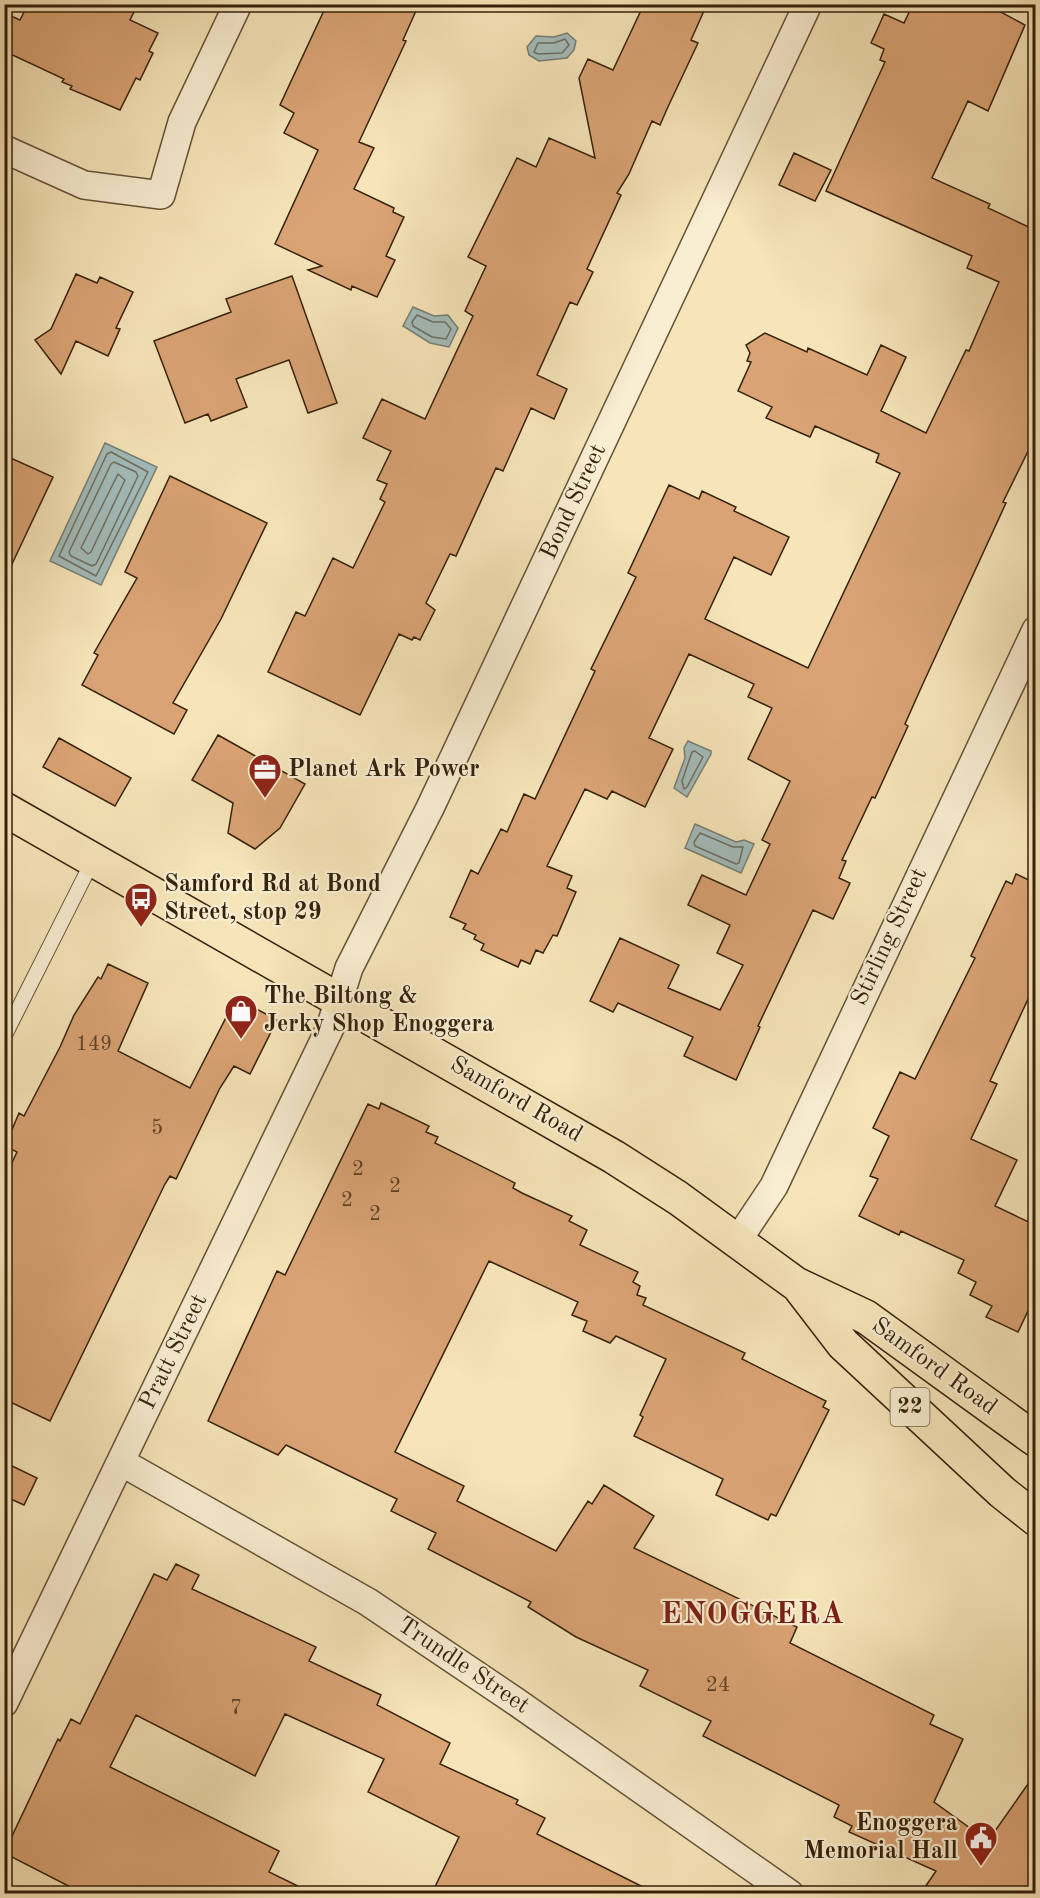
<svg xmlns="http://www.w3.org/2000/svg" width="1040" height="1898" font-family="'Old Standard TT',serif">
  <rect width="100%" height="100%" fill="#f6e5b9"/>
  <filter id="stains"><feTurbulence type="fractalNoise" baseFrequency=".00333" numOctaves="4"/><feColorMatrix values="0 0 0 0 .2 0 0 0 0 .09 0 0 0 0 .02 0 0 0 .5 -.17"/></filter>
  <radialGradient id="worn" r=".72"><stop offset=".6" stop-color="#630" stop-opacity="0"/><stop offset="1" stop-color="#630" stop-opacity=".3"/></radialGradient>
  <path fill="#a3bcbb" stroke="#777e74" stroke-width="1.5" d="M567,33L576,41L574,50L567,58L539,61L529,55L527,47L536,36L554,37Z
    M413,307L434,316L448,315L458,328L449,347L430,343L403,326Z
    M105,443L157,467L101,585L50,561Z
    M688,741L711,751V754L687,797L674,788L685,758L684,748Z
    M695,824L736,842L744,840L754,844L741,873L685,848Z"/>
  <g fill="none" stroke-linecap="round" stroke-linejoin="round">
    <path stroke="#6c6e62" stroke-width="1.5" d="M565,39L569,45L562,53L538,54L534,52L538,43H554Z
      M417,315L433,322H445L451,329L446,339L432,337L413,326L412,322Z
      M111,452L148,472L96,576L59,556L107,454Z
      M114,462L136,472L138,476L96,564L92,566L71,556L69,552L111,464Z
      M118,474L125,480L91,552L88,554L81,548Z
      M695,751L703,757L687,787L684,789L682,781L692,752Z
      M700,833L733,847H743L739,863L736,864L695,846L694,842Z"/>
  </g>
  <path fill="#daa374" stroke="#35210a" stroke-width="1.5" d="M28,4H138L130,20L158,33L149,51L153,53L140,80L136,78L120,110L70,89L72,86L62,82L64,79L4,51V13L20,20Z
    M327,4H419L403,40L406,41L359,142L374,148L354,189L394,208L393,212L404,217L386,256L395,260L377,297L352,286L351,290L308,270L322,266L275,244L318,150L284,133L294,113L280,105Z
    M644,4H707L691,40L698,43L667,109L660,125L652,121L629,174L617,193L621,195L587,269L593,272L577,305L570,302L537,375L567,389L554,419L531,408L503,471L496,468L456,556L450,554L426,603L435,610L420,640L414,637L412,640L399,634L360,715L268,672L296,612L305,616L333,558L353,568L385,502L380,499L387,484L377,480L391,451L363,438L382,399L425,419L473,316L465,311L486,266L468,257L517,158L536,167L549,138L595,158L579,78L588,59L613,70Z
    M913,4H986L1025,25L988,111L968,101L932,178L990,204L988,208L1035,230V437L1003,502L1006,503L921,688L905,724L908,726L875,798L872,797L842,860L846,861L839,878L850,883L833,919L813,910L758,1026L760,1027L736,1080L684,1056L693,1037L618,1003L613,1012L590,1001L620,938L679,965L668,988L720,1010L743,965L717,953L730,925L688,905L702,875L746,895L770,844L762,840L790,781L748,759L772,708L748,697L754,684L689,654L649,738L673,749L645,807L612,791L607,799L585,789L547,866L572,876L567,888L576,892L557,936L553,935L543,953L536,950L530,964L521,960L518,967L481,950L484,944L474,939L476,935L463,929L466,924L450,917L471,870L478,874L501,829L507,832L524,794L535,799L595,671L591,669L636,577L628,573L669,485L699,499L702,491L736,507L734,511L789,537L771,575L734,557L705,619L808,668L900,473L876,462L879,454L815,426L810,437L766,418L772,407L738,391L751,362L747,361L750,353L746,345L765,333L807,352L808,348L867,375L881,345L906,357L881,411L926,433L966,350L969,351L999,282L967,268L972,256L826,191L885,62L880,60L884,49L871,43L877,30L884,14L904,23Z
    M794,153L831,170L815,201L779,185Z
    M76,274L97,283L100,277L133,292L116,328L120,329L108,356L76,341L61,374L35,340L51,329Z
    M292,276L337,403L308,413L289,360L236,379L247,407L211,421L208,414L185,423L154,341L231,312L226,299Z
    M4,455L53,477L4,581Z
    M170,476L267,523L221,619L173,703L187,710L174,734L82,685L98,655L94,653L137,578L125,572Z
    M218,735L305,784L280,828L255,849L228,833L233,803L192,780Z
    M59,738L131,778L115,806L43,767Z
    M1016,874L1035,883V984L990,1081L997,1084L971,1139L1017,1160L995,1206L1035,1225V1296L1018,1332L986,1317L992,1306L970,1295L976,1282L958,1273L964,1260L901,1231L899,1235L859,1216L878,1179L870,1176L889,1136L873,1128L900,1072L915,1079L975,958L971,956L1006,881L1012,884Z
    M108,964L148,983L118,1051L190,1088L236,998L277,1020L250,1074L234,1066L220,1088L176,1179L170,1176L165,1184L50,1421L4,1399V1179L17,1152L5,1146L19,1113L24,1116L60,1047L74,1015L98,977L101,979Z
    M381,1103L429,1126L426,1132L438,1137L435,1143L515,1183L513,1188L522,1193L572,1216L569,1221L587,1230L580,1245L638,1272L633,1282L640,1286L637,1295L646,1298L643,1305L745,1353L742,1359L826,1401L823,1407L829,1410L776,1516L771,1514L768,1520L716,1495L723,1479L634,1436L643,1417L640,1415L666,1359L616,1336L610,1343L583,1331L587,1321L572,1315L578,1302L489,1261L395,1452L464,1486L457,1501L556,1551L588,1501L592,1504L604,1485L654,1516L634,1548L797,1627L790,1643L934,1715L930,1724L963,1739L934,1802L988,1841L1035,1774V1893H921L936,1871L849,1832L852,1826L834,1817L839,1805L703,1736L711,1721L640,1686L648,1670L576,1637L528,1607L531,1602L428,1549L436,1533L391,1511L397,1499L286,1445L278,1455L208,1421L277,1271L285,1275L368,1104L379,1109Z
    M4,1462L37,1478L24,1505L4,1496Z
    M176,1564L199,1575L192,1589L316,1647L309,1661L381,1695L377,1705L450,1743L440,1764L518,1800L516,1804L545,1818L537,1834L655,1893H432L459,1837L368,1792L384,1759L285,1714L255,1776L136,1715L110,1767L279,1851L269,1872L312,1893H82L4,1853L58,1739L60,1741L71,1719L80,1724L154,1574L167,1580Z"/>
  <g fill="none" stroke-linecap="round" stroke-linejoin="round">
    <g stroke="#655236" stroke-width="16">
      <path id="lane" d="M4,1037L93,860"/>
    </g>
    <g stroke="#655236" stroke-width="30">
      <path id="street" d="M4,149L84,185L161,195L182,122L238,4
        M738,1240L774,1186L1036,630
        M121,1462L368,1602L515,1701L790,1894
        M4,1703L330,1028L349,968L430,808L808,4"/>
    </g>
    <g stroke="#35210a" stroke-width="36">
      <path id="primary" d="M4,809L614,1157L678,1198L796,1284L866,1317L1036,1440
        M800,1288L843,1344L1002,1492L1036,1519"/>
    </g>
    <use href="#lane" stroke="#f9eed2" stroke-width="14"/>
    <use href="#street" stroke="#f9eed2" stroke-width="27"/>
    <use href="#primary" stroke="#f6e5b9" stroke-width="33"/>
  </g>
  <defs>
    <g id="office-pin" transform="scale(1.725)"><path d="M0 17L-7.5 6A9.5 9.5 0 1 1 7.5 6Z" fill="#8f2418" stroke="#f9eed2"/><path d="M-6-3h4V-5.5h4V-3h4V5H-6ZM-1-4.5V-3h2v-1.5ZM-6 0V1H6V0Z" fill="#fff"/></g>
    <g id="bus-pin" transform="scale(1.725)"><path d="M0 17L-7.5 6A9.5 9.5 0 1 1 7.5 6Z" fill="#8f2418" stroke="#f9eed2"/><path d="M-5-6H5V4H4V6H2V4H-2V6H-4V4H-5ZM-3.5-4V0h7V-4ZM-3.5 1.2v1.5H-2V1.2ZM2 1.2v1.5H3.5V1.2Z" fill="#fff"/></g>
    <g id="shop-pin" transform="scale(1.725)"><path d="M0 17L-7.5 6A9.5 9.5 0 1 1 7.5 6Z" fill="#8f2418" stroke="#f9eed2"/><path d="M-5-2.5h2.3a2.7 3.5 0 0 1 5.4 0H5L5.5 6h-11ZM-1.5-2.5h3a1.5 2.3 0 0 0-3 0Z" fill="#fff"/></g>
    <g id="civic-pin" transform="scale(1.725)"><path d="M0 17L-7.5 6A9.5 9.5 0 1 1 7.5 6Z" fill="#8f2418" stroke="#f9eed2"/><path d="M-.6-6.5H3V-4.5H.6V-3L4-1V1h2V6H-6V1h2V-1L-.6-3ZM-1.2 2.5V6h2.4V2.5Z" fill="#fff"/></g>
  </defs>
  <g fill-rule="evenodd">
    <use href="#office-pin" x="265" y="770"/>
    <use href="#bus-pin" x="141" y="899"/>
    <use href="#shop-pin" x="241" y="1011"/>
    <use href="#civic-pin" x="981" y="1838"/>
  </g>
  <g text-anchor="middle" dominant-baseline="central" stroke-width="4.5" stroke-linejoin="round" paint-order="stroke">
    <g font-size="21" fill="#5e4224">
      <text x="94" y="1044">149</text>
      <text x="157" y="1128">5</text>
      <text x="358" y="1169">2</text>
      <text x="395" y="1186">2</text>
      <text x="347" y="1200">2</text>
      <text x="375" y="1214">2</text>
      <text x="718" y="1685">24</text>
      <text x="236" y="1708">7</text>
    </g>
    <rect fill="#f9eed2" stroke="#705e46" stroke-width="1.5" x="890.5" y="1388" width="39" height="38" rx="4.5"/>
    <g font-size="22" font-weight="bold" fill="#35210a">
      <text x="910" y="1407">22</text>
    </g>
    <g font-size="24" fill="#35210a" stroke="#f9eed2">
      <text transform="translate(574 502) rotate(-65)">Bond Street</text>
      <text transform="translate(890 937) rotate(-65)">Stirling Street</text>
      <text transform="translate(516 1100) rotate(30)">Samford Road</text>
      <text transform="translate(174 1352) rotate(-64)">Pratt Street</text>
      <text transform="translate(934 1367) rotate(36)">Samford Road</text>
      <text transform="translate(463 1666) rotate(34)">Trundle Street</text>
    </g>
    <g font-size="24" font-weight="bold" fill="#35210a" stroke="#f9eed2" text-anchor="start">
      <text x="288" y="770">Planet Ark Power</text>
      <text x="164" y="885">Samford Rd at Bond<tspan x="164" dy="28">Street, stop 29</tspan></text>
      <text x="264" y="997">The Biltong &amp;<tspan x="264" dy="28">Jerky Shop Enoggera</tspan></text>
      <text x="958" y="1824" text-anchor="end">Enoggera<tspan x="958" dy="28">Memorial Hall</tspan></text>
    </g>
    <g font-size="30" font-weight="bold" letter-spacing="1.5" fill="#7a1f14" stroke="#f9eed2">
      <text x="753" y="1615">ENOGGERA</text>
    </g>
  </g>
  <rect width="1040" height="1898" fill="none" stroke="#f6e5b9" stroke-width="24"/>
  <rect x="6" y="6" width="1028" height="1886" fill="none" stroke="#35210a" stroke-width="3"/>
  <rect x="12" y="12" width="1016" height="1874" fill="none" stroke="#35210a" stroke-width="1.5"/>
  <rect width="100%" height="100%" filter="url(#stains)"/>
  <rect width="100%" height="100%" fill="url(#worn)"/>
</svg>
